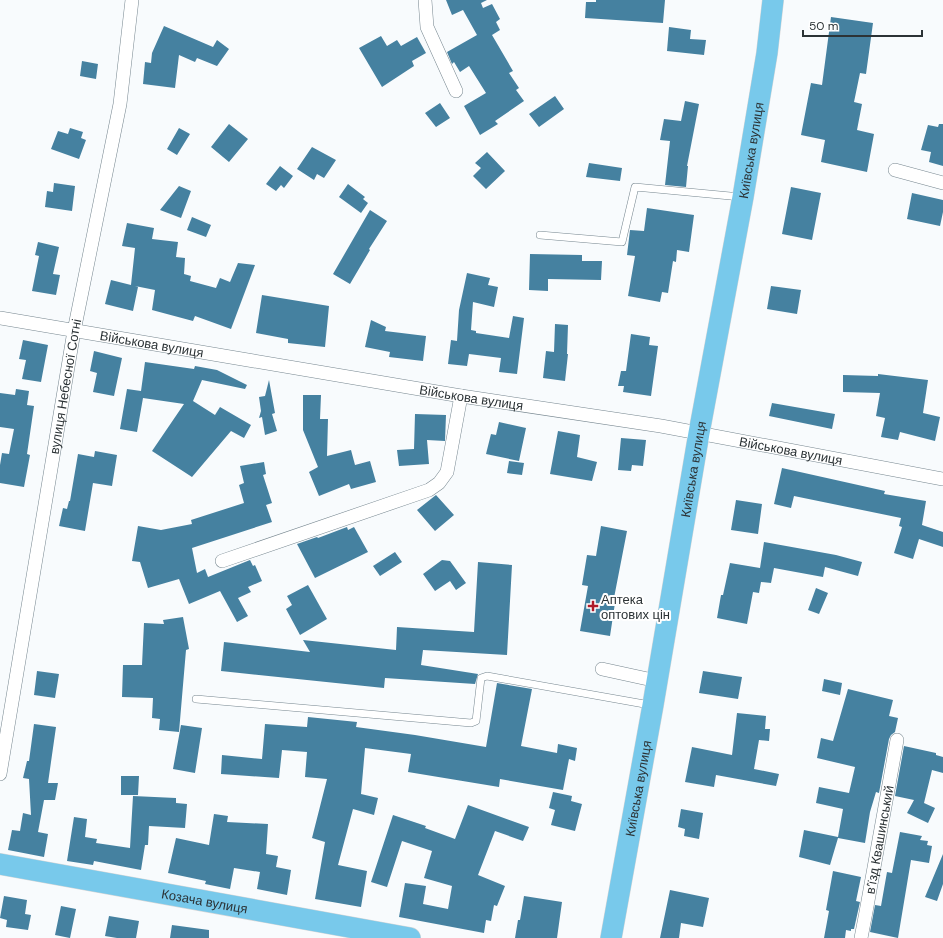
<svg xmlns="http://www.w3.org/2000/svg" width="943" height="938" font-family="'DM Sans',sans-serif">
  <rect width="100%" height="100%" fill="#f8fbfd"/>
  <path fill="#4581a0" d="M446,0H487L481,3L483,8L492,4L500,19L496,22L500,30L492,35L513,71L509,73L519,88L516,90L524,101L495,121L498,124L480,135L464,106L486,93L469,66L460,72L454,62L452,64L447,52L477,35L463,10L452,15Z
    M596,0H665L663,23L585,18L586,2H596Z
    M831,17L873,23L866,74L860,73L854,102L862,104L857,130L874,134L867,172L821,162L825,140L801,135L811,83L822,85Z
    M164,26L213,47L217,40L229,49L217,66L197,58L195,62L179,55L175,88L143,84L145,62L151,63L152,53Z
    M669,27L691,30L690,39L706,40L704,55L667,51Z
    M381,36L387,46L397,40L401,46L417,37L426,53L412,61L414,66L382,87L359,48Z
    M82,61L98,64L96,79L80,76Z
    M555,96L564,109L539,127L529,114Z
    M685,101L699,104L687,166H688L686,187L665,185L670,141L660,140L664,119L681,121Z
    M440,103L450,118L436,127L425,113Z
    M229,124L248,139L229,162L211,147Z
    M939,124H943V166L929,162L931,152L921,150L928,125L938,127Z
    M70,128L83,132L81,138L86,140L79,159L51,149L58,131L68,134Z
    M179,128L190,134L177,155L167,149Z
    M312,147L336,160L324,178L317,174L314,180L297,169Z
    M487,152L505,171L486,189L473,176L481,168L475,163Z
    M589,163L622,168L620,181L586,177Z
    M280,166L293,176L284,188L281,185L276,191L266,184Z
    M54,183L75,186L72,211L45,207L47,191L53,192Z
    M348,184L365,197L363,199L368,203L361,213L339,197Z
    M179,186L191,191L181,218L160,210Z
    M791,187L821,193L812,240L782,234Z
    M912,193L943,200V212L940,226L907,219Z
    M647,208L694,215L689,252L677,250L676,262L673,261L668,293L662,292L660,302L628,296L635,256L627,255L630,230L644,231Z
    M370,210L387,221L369,249L370,250L350,284L333,274Z
    M192,217L211,225L206,237L187,230Z
    M127,223L154,228L152,239L178,242L176,257L185,258L184,274L191,276L190,281L216,288L220,278L230,282L238,263L255,265L231,329L195,316L193,321L152,310L155,290L135,286L138,287L133,311L105,304L111,280L131,285L135,248L122,246Z
    M38,242L59,247L53,274L60,275L56,295L32,291L39,256L35,255Z
    M530,254L582,255V261H602L601,280L548,279V291L529,290Z
    M467,273L490,278L488,285L498,287L494,307L473,302L471,330L476,331V333L509,338L513,316L524,318L517,374L499,372L501,358L469,354L467,366L448,364L451,340L457,341L459,310Z
    M771,286L801,290L797,314L767,309Z
    M262,295L329,306L325,347L288,343V339L256,333Z
    M371,320L386,327L385,331L426,336L423,361L389,357L390,352L365,347Z
    M555,324L568,325L567,354H568L565,381L543,378L546,351L554,352Z
    M631,334L650,337L649,345L658,346L651,396L623,392L624,386H618L621,371H626Z
    M23,340L48,345L41,382L22,379L26,360L19,359Z
    M94,351L122,358L114,396L93,392L97,373L90,371Z
    M145,362L194,369L195,366L217,370L247,385L245,389L202,380L193,401L215,415L220,407L251,425L244,438L231,431L192,477L152,451L184,404L143,398L137,432L120,429L127,389L141,391Z
    M878,374L928,380L923,413L940,417L935,441L900,432L898,440L881,437L885,418L876,416L880,393L843,392V375L878,376Z
    M269,380L275,413L272,414L277,431L265,435L262,417L259,418L261,411L259,397L265,396Z
    M16,389L29,391L27,405L34,406L27,454L30,455L24,487L0,483V465L2,453L9,454L14,429L0,427V393L15,395Z
    M303,395H321L320,419H328L327,456L351,450L355,465L370,461L376,482L351,489L349,484L319,496L309,472L318,467L303,430Z
    M772,403L835,414L832,429L769,416Z
    M415,414L446,415L445,441L427,440L429,464L399,466L397,450L414,449Z
    M499,422L526,428L519,461L486,454L491,434L496,435Z
    M558,431L580,435L577,457L597,462L592,481L550,474Z
    M621,438L646,440L643,466L632,465L631,471L618,470Z
    M95,451L117,455L112,486L93,483L85,531L59,526L63,508L67,509L69,501H70L78,454L94,457Z
    M509,461L524,463L522,475L507,473Z
    M264,462L266,474L263,475L272,503L266,505L272,522L192,548L197,573L205,569L208,577L250,560L253,566L255,565L262,581L248,587L251,592L238,598L248,616L237,622L220,591L189,604L179,579L148,588L140,562L132,561L138,526L161,530L192,524L191,520L244,503L239,485L244,483L240,466Z
    M782,468L885,491L884,494L926,501L922,525L943,532V547L919,539L913,559L894,553L902,527L899,526L901,518L794,496L791,508L774,504Z
    M436,495L454,515L435,531L417,510Z
    M736,500L762,504L758,534L731,530Z
    M601,526L627,531L613,603H615L610,636L580,631L588,586L582,585L587,555L596,556Z
    M347,527L348,530L354,527L368,552L315,578L297,544L317,537L318,538Z
    M764,542L836,555L862,562L858,576L825,567L823,577L774,568L771,583L761,582L759,593L753,592L747,624L717,618L721,595H723L730,563L760,568Z
    M395,552L402,562L380,576L373,566Z
    M442,560L450,561L466,583L456,590L450,581L435,591L423,574Z
    M478,562L512,565L507,655L423,650L421,665L478,674L475,684L385,678L384,688L221,671L224,642L310,652L303,640L396,650L397,627L474,632Z
    M308,585L327,619L300,635L286,609L292,605L287,596Z
    M816,588L828,593L819,614L808,610Z
    M183,617L189,649L186,650L179,732L159,730L160,719L152,718L153,698L122,697L123,665H142L144,623L164,624L163,620Z
    M37,671L59,674L55,698L34,695Z
    M703,671L742,677L738,699L699,693Z
    M824,679L842,683L840,695L822,691Z
    M497,683L532,689L521,746L557,753L558,744L577,748L575,761L569,759L563,790L500,779L499,787L408,772L411,754L365,748L361,794L378,798L374,815L353,809L338,865L367,871L361,907L315,899L325,842L312,838L327,779L305,777L307,752L282,750L279,778L221,774L222,755L262,759L265,724L307,727L308,717L357,722L356,727L415,735L486,747Z
    M848,689L893,700L889,716L898,718L895,732L891,735L889,739L879,793L876,792L870,812L865,843L838,838L830,865L799,857L804,830L838,837L843,809L816,803L819,787L849,793L855,767L817,758L821,738L833,741Z
    M737,713L766,716L765,729H770L769,741L759,740L754,769L779,774L776,786L716,775L714,787L685,782L692,747L732,755Z
    M34,724L56,727L48,783H58L55,800H44L38,832L48,834L44,857L8,850L12,830L20,831L23,813L31,815L29,779L23,778L27,761H29Z
    M181,725L202,728L195,773L173,769Z
    M904,746L936,753V755L943,757V773L932,770L924,803L935,808L928,823L907,813L914,800L895,796Z
    M121,776H139L138,795H121Z
    M553,792L572,796L571,801L582,804L575,831L551,825L555,810L549,808Z
    M133,796L176,798V803L187,804L185,828L149,826L148,845H145L141,870L94,861L93,865L67,861L74,817L87,819L85,837L97,839L96,843L130,848Z
    M468,805L529,827L523,841L495,831L478,875L505,886L497,906L494,905L491,921L486,920L484,933L399,917L405,883L426,886L423,904L448,909L452,886L424,878L432,851L402,841L387,887L371,882L393,815L426,826L425,828L455,839Z
    M681,809L703,813L699,839L684,836L685,829L678,827Z
    M214,814L228,816L227,822L268,824L266,854L278,856L276,867L291,870L287,895L257,889L260,872L234,868L230,889L205,884L206,881L168,873L176,838L209,845Z
    M900,832L922,836L920,840L928,841L927,845L932,846L929,863L911,860L898,938L870,932L875,905L881,906L887,872L892,873Z
    M943,854V884L937,901L925,897Z
    M833,871L861,877L856,901L860,902L854,929H851V931L846,930L845,938H824L829,911L826,910Z
    M670,890L709,898L703,927L681,923L679,938H660Z
    M4,896L27,900L25,914L31,915L28,930L6,927L7,920L0,918Z
    M524,896L562,902L557,938H515L518,920H520Z
    M61,906L76,909L70,938L55,935Z
    M109,916L139,921L136,938H117L105,936Z
    M172,925L209,930V938H170Z"/>
  <g fill="none" stroke-linecap="round" stroke-linejoin="round">
    <g stroke="#76868f" stroke-width="8">
      <path id="service" d="M540,235L622,242L635,187L741,197
        M196,699L471,723L476,721L481,678L487,676L650,705"/>
    </g>
    <g stroke="#76868f" stroke-width="14">
      <g id="minor">
        <path d="M425,0L427,27L456,91"/>
        <path d="M895,170L943,183"/>
        <path id="s1" d="M0,318L461,396L661,426L943,479"/>
        <path d="M222,561L429,490L439,483L447,472L461,396"/>
        <path d="M602,669L657,681"/>
        <path id="s2" d="M0,774L74,331L120,104L132,0"/>
        <path id="s3" d="M861,938L866,912L897,740"/>
      </g>
    </g>
    <g stroke="#d5d6d7" stroke-width="22">
      <g id="primary">
        <path id="s4" d="M0,864L410,938"/>
        <path id="s5" d="M611,938L653,705L699,433L743,197L767,53L773,0"/>
      </g>
    </g>
    <use href="#service" stroke="#fff" stroke-width="7"/>
    <use href="#minor" stroke="#fff" stroke-width="13"/>
    <use href="#primary" stroke="#78c9eb" stroke-width="21"/>
  </g>
  <path fill="#ae1b2a" stroke="#fff" stroke-width="1.5" d="M591 600h4v4h4v4h-4v4h-4v-4h-4v-4h4z"/>
  <g text-anchor="middle" dominant-baseline="central" stroke-width="4" stroke-linejoin="round" paint-order="stroke">
    <g font-size="13" fill="#2c3336" stroke="#fff">
      <text stroke="none"><textPath href="#s5" startOffset="800">Київська вулиця</textPath></text>
      <text stroke="none"><textPath href="#s1" startOffset="154">Військова вулиця</textPath></text>
      <text stroke="none"><textPath href="#s2" startOffset="393">вулиця Небесної Сотні</textPath></text>
      <text stroke="none"><textPath href="#s1" startOffset="478">Військова вулиця</textPath></text>
      <text stroke="none"><textPath href="#s1" startOffset="802">Військова вулиця</textPath></text>
      <text stroke="none"><textPath href="#s5" startOffset="476">Київська вулиця</textPath></text>
      <text stroke="none"><textPath href="#s5" startOffset="152">Київська вулиця</textPath></text>
      <text stroke="none"><textPath href="#s3" startOffset="100">в’їзд Квашинський</textPath></text>
      <text stroke="none"><textPath href="#s4" startOffset="208">Козача вулиця</textPath></text>
    </g>
    <g font-size="13" fill="#2c3336" stroke="#fff" text-anchor="start">
      <text x="601" y="599">Аптека<tspan x="601" dy="15">оптових цін</tspan></text>
    </g>
  </g>
  <path d="M803 30v6h119v-6" fill="none" stroke="#2c3336" stroke-width="2"/>
  <text x="809" y="30" font-size="12" fill="#2c3336" stroke="#ffffff" stroke-width="3" paint-order="stroke">50 m</text>
</svg>
